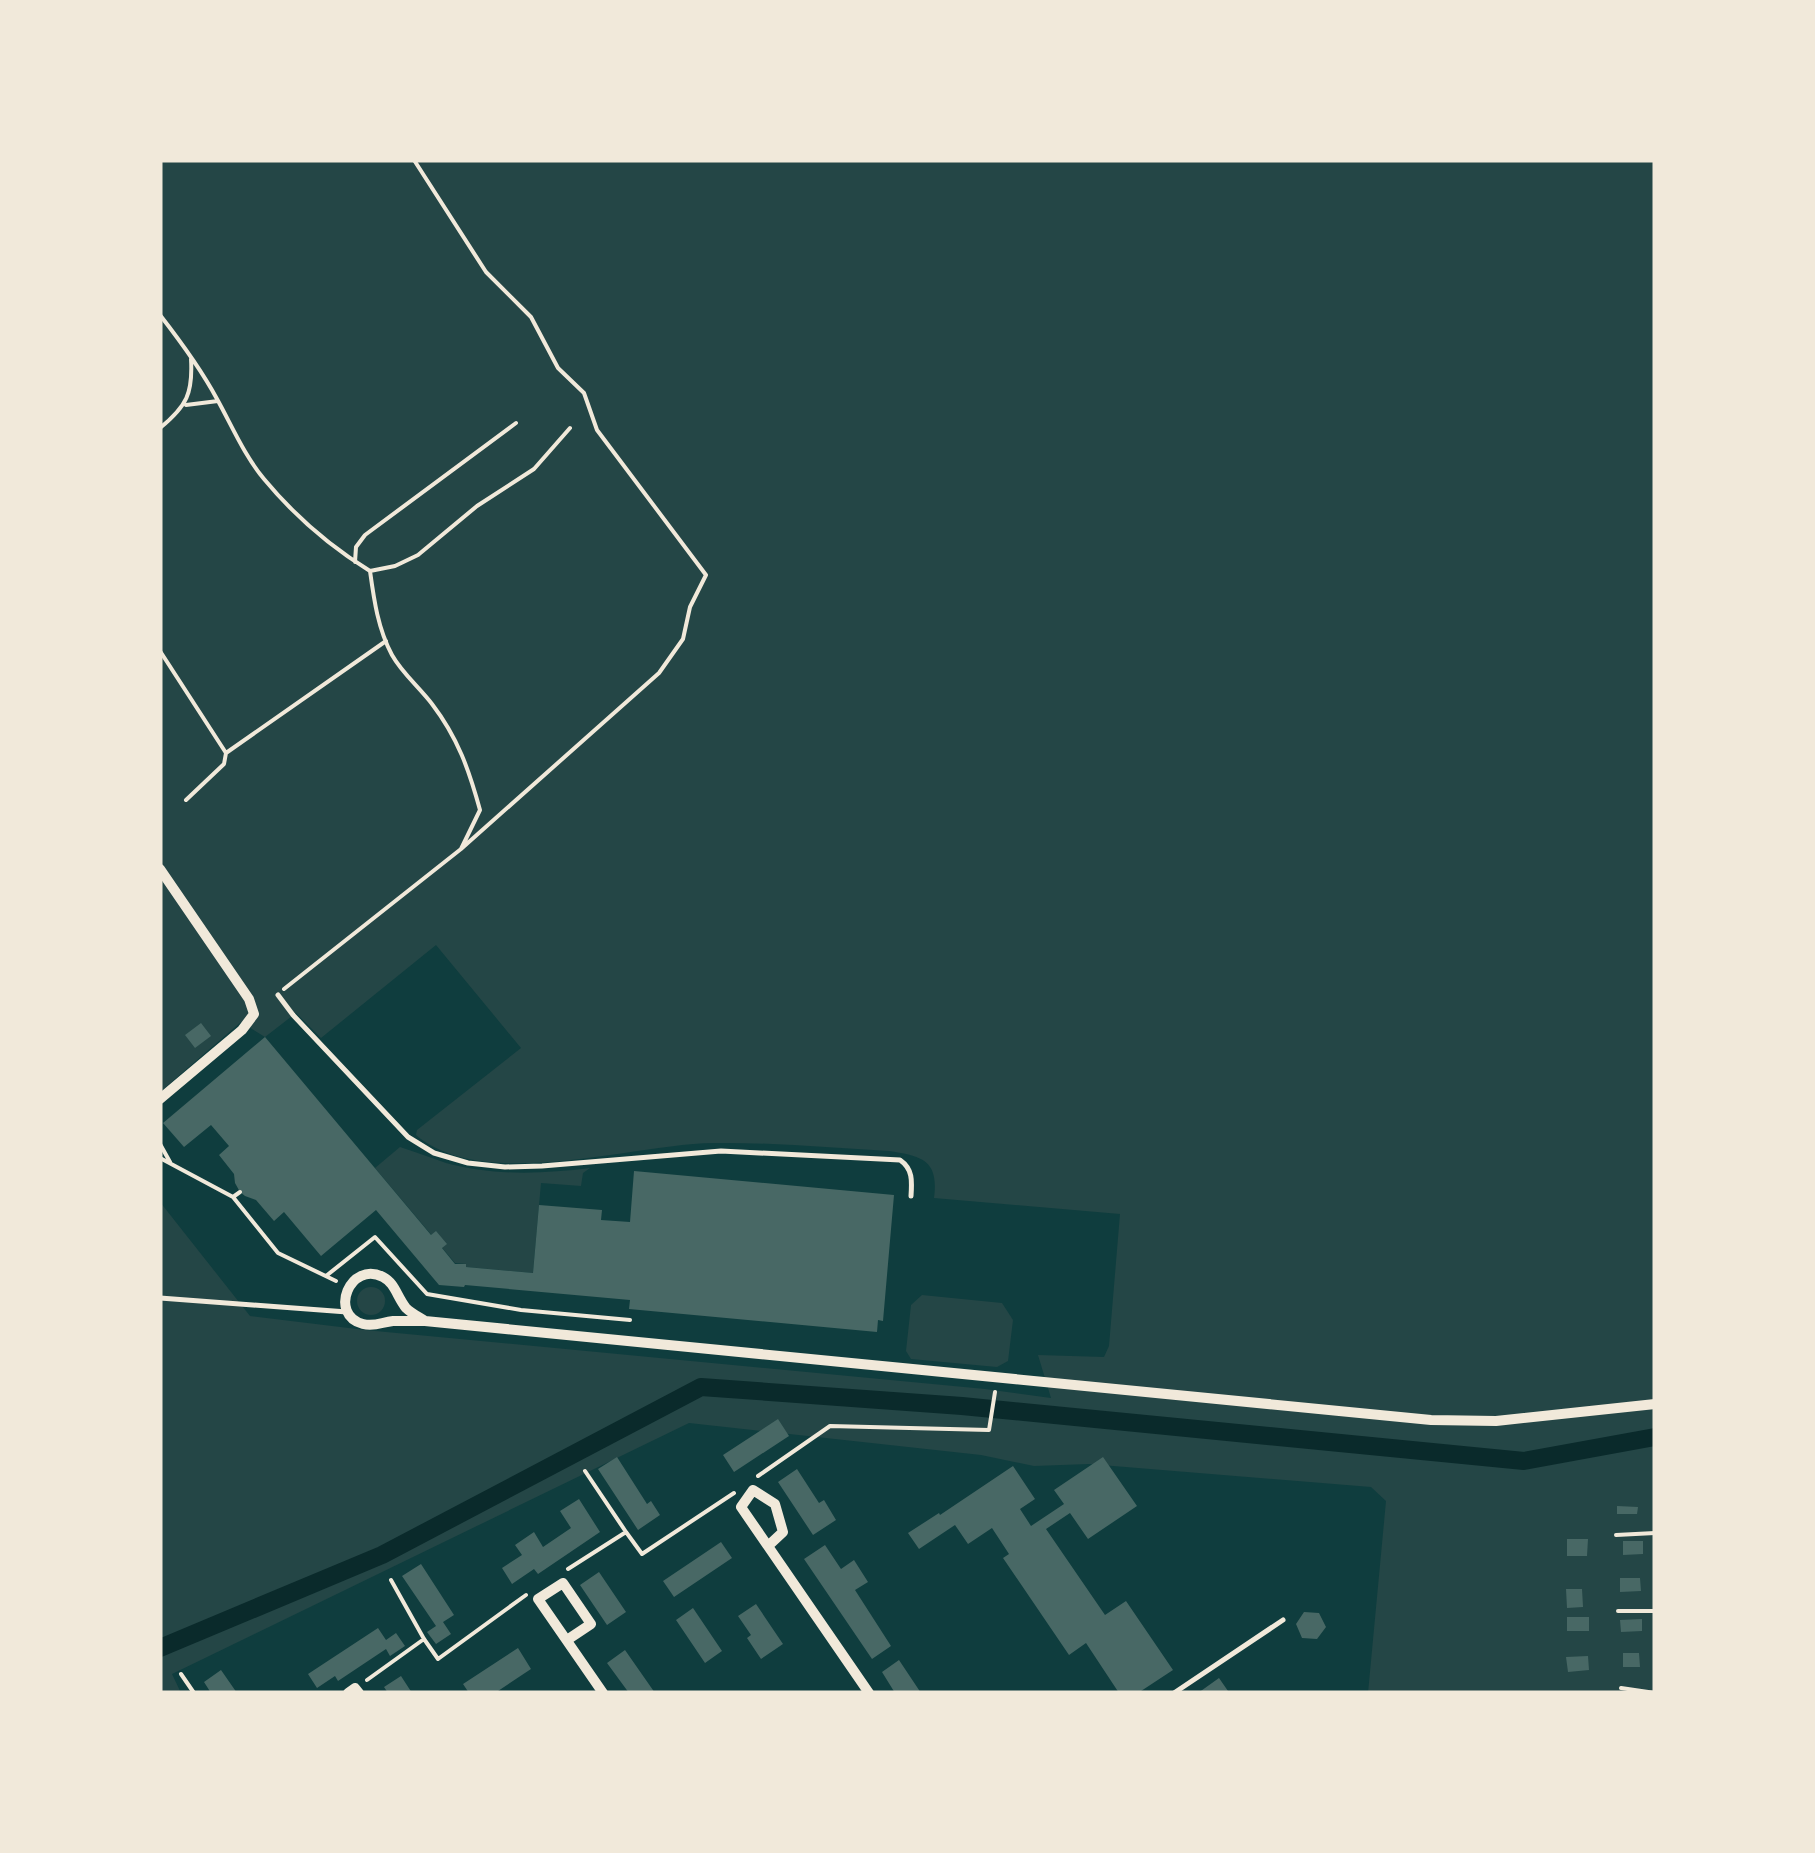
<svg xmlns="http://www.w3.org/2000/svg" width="1815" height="1853" font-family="Poppins,sans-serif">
  <rect width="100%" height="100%" fill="#0f3d3e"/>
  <path fill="#244646" d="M160,160H1655V1693H1368L1386,1501L1371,1487L1089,1464L1034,1466L981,1455L689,1423L172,1674L181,1693H160V1202L250,1316L365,1330L985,1389L1051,1398L1038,1355L1104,1357L1109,1346L1120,1214L934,1198C939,1160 922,1156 889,1151C831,1148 772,1142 714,1143C631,1144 484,1193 416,1135L417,1130L521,1048L436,945L321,1038L296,1013L265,1037L241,1022L160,1092Z
    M400,1147C416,1152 431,1158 446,1163C493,1176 542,1174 590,1168L583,1173L581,1186L541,1183L533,1273L466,1267V1264L455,1263L375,1168Z
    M357 1301a14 14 0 1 1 28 0a14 14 0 1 1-28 0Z
    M922,1295L1002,1303L1013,1320L1008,1361L997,1367L911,1359L906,1351L911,1305Z"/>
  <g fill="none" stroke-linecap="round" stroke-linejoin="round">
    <path stroke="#0a2a2b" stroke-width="18" d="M160,1648L382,1555L701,1387L962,1406L1524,1461L1655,1437"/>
  </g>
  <path fill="#486865" d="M201,1023L211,1036L195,1048L185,1035Z
    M265,1037L431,1235L436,1231L447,1244L442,1248L455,1264H466V1267L533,1273L539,1205L602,1210L601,1220L630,1222L634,1171L894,1195L883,1321L878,1320L877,1332L629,1309L630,1300L465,1285L464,1287L439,1285L376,1210L321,1256L284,1212L274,1221L256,1200L245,1196L240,1192L235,1183L234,1174L219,1155L229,1146L211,1125L184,1147L163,1123Z
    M778,1419L789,1436L734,1472L723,1455Z
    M617,1457L647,1504L651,1501L660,1515L638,1530L598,1469Z
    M1103,1457L1137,1506L1088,1539L1070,1513L1046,1529L1105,1615L1126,1601L1173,1670L1138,1693H1119L1086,1643L1069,1655L1003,1558L1009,1554L992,1528L968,1544L955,1525L919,1549L908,1533L939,1513L940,1515L1013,1466L1035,1499L1020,1509L1031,1526L1064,1504L1054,1490Z
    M797,1469L819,1503L824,1500L836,1520L813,1535L778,1482Z
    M579,1499L600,1532L538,1574L534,1569L512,1584L502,1568L522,1555L515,1545L534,1532L543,1547L571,1528L560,1511Z
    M1617,1506L1638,1507L1637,1514H1617Z
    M1567,1539H1588L1587,1556H1567Z
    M1623,1541H1643V1554L1623,1555Z
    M721,1542L732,1558L674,1597L663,1581Z
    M825,1545L841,1569L854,1560L868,1582L855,1590L891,1646L872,1659L804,1559Z
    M421,1564L454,1615L443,1622L451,1634L436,1644L427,1632L436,1626L402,1576Z
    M599,1572L626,1612L607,1625L580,1585Z
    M1620,1578H1640L1641,1591L1620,1592Z
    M1566,1589H1582L1583,1607L1567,1608Z
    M756,1604L783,1644L761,1659L747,1638L751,1635L738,1616Z
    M693,1608L722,1651L705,1663L676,1620Z
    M1304,1612L1319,1613L1326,1627L1317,1639L1302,1638L1296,1624Z
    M1567,1617H1589V1631H1567Z
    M1642,1619V1631L1621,1632L1620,1620Z
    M378,1628L386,1640L396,1633L405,1646L390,1656L386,1649L338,1681L335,1676L317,1688L308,1674Z
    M518,1648L531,1669L495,1693H469L463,1684Z
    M625,1650L655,1693H629L607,1663Z
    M1623,1653H1639L1640,1667H1623Z
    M1588,1656L1589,1670L1568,1672L1566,1657Z
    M899,1660L921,1693H895L882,1672Z
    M221,1670L237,1693H211L204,1682Z
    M401,1676L412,1693H388L384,1687Z
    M1219,1678L1228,1691L1198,1693Z"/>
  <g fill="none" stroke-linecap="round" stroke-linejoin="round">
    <path stroke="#f1e9da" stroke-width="4" d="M414,160L486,272L531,317L558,368L584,393L597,430L706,575L690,607L683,639L659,673L461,849L480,810C469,770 458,738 432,704C419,687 402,673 392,655C378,629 374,600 370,571L395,566L418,555L477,506L534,469L570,428
      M160,315C181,342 201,369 217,399C232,426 244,455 264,479C293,514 331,547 370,571
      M186,405L218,401
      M160,428C187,406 193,393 191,359
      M355,562L356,547L365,535L516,423
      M160,651L226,753L224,764L186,800
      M226,753L386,641
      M284,989L461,849
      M160,1144L170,1162
      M160,1158L233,1197
      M240,1192L233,1197L278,1253L336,1281
      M326,1276L375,1237L427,1294L521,1310L630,1320
      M585,1471L626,1532
      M758,1476L830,1426L989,1430L995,1392
      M1616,1535L1655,1533
      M568,1569L626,1532L642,1554L734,1493
      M391,1580L424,1639L438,1659L526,1595
      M1618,1611H1655
      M181,1674L194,1693
      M367,1680L424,1639
      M1621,1688L1655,1693"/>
    <path stroke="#f1e9da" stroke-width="5" d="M278,995L293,1015L408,1137L434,1153L468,1163L505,1167L542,1166L721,1151L900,1160C913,1169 912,1181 911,1196
      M160,1298L347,1312
      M1174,1693L1283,1620"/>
    <path stroke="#f1e9da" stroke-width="10" d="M160,869L249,999L254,1014L242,1030L160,1099
      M425,1321C419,1317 411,1313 406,1308C397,1297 395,1283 383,1277C350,1260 328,1315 363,1324C375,1327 382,1322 393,1321C404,1321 415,1321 425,1321L1431,1420L1496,1421L1655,1404
      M768,1546L783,1532L775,1504L753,1490L741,1507L869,1693
      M567,1640L591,1624L563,1583L538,1599L603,1693
      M348,1693L355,1688L359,1693"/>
  </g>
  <rect width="1815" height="1853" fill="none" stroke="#f1e9da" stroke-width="325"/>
</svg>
